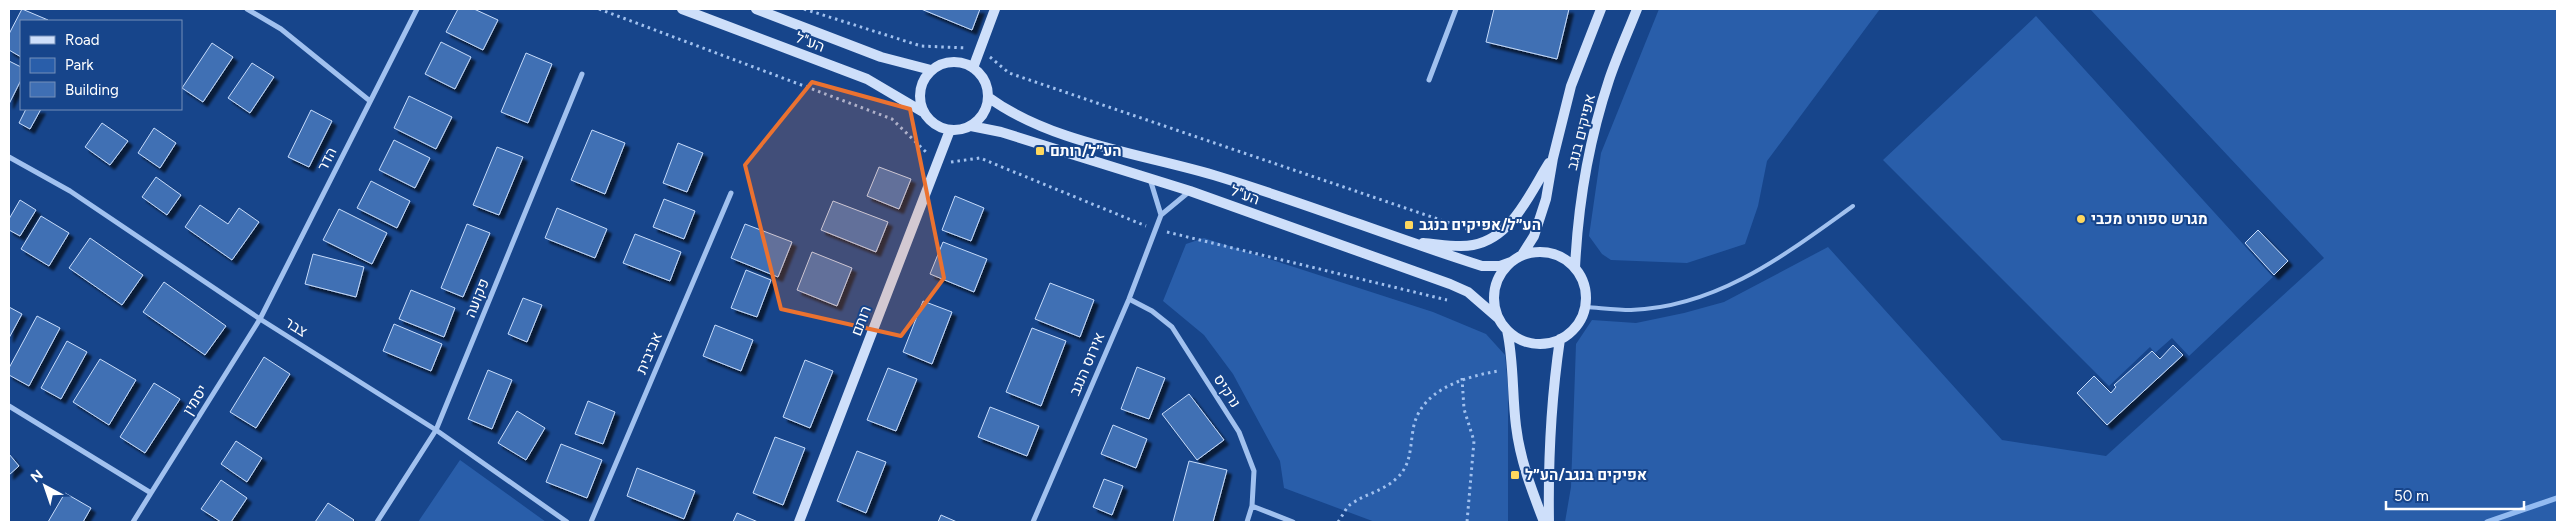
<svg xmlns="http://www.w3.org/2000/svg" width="2566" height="531" font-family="Figtree,Heebo,sans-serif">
  <defs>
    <filter id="shadow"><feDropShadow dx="4.5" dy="4.5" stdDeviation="1" flood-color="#0009"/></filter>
  </defs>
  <rect width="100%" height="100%" fill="#17458b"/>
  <path fill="#295eaa" d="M1659,9H1880L1767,161L1758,206L1745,244L1687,263L1611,260L1602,254L1589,236L1601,153Z
    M2090,9H2557V522H1565L1571,487L1576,344L1592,320L1636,323L1684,313L1724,302L1828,247L2002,440L2106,456L2324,258Z
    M2036,16L2273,277L2189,356L2172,338L2155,353L2150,347L2109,386L1883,160Z
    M1204,238L1433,312L1486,334L1505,355L1508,387V522H1375L1284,488L1280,461L1233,374L1204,335L1163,301L1186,244Z
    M460,460L546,522H418Z"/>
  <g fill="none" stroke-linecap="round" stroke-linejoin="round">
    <path stroke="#93bbf1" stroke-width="5.5" d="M2487,522L2557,498"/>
  </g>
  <path fill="#3f6fb4" stroke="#c7dcfb" filter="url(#shadow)" d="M22,9L48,20L21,21V57L9,50V34Z
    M458,9H474L498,20L483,50L446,32Z
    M921,9H980L972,30Z
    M1494,9H1569L1557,59L1486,42Z
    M441,42L471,57L455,89L425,74Z
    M212,43L233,57L203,102L182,88Z
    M526,53L552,64L528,123L501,112Z
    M9,61L21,67V80L9,104Z
    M252,63L274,77L250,113L228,98Z
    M409,96L452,117L436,149L394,128Z
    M26,109H41L30,129L19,123Z
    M311,110L332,121L309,167L288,157Z
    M102,123L128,141L110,165L85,147Z
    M154,128L176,143L160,168L138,153Z
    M592,130L625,143L605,194L571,180Z
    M394,140L430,158L415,188L379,170Z
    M678,143L703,153L687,192L663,183Z
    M497,147L523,157L499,215L473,205Z
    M879,167L911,179L899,209L867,196Z
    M156,177L181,195L167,215L142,197Z
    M371,181L410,201L397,228L357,208Z
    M955,196L984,208L971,241L942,230Z
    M664,199L695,211L684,239L653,227Z
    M20,200L36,210L20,236L9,230V219Z
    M833,201L888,222L876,252L821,230Z
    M200,205L228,224L239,208L259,222L232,260L185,227Z
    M557,208L607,229L595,258L545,238Z
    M339,209L387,233L372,264L323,240Z
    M41,216L69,233L49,266L21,249Z
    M467,224L490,233L463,297L441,288Z
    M745,224L792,242L778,277L731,258Z
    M2258,230L2288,261L2274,275L2245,243Z
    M635,234L681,252L670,281L623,263Z
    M90,238L143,275L122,305L69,268Z
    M943,242L987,259L974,292L930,274Z
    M812,252L852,268L837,306L797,290Z
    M313,254L364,267L356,297L305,284Z
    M746,270L771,280L757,317L731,308Z
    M164,282L226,326L205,355L143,312Z
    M1050,283L1094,300L1080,337L1035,319Z
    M411,290L455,308L444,337L399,319Z
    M523,298L542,305L527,342L508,334Z
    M923,301L952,312L932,364L903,352Z
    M9,307L22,314L9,338Z
    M37,316L60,328L29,386L9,375V368Z
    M394,324L442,344L431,371L383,351Z
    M715,325L753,340L741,371L703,356Z
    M1032,328L1066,341L1041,406L1006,392Z
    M67,341L87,352L61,399L41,388Z
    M2173,345L2183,355L2107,425L2077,393L2094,376L2111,393L2116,387L2114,385L2152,351L2160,359Z
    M264,357L290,374L256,428L230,412Z
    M100,359L136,380L109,425L73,402Z
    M805,360L833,371L810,428L783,417Z
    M1137,367L1165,378L1149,419L1121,409Z
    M888,368L917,379L896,431L867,420Z
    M488,370L512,380L492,429L468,419Z
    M154,383L180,399L145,453L120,437Z
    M1189,394L1224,440L1197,460L1162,414Z
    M588,401L615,412L603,444L575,434Z
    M990,407L1039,426L1027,456L978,437Z
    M517,411L545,428L526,460L498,443Z
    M1113,425L1147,439L1136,468L1101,454Z
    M775,437L805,448L783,505L753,493Z
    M236,441L262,458L247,482L221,464Z
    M561,444L602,460L587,498L546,482Z
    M857,451L886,462L866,513L837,501Z
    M9,454L19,466L9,475Z
    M1189,461L1227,470L1213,522H1173Z
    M637,468L695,491L684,519L627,496Z
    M1104,479L1123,486L1112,515L1093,507Z
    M221,480L247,498L231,522H221L201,509Z
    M65,493L91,508L83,522H48Z
    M328,503L354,520L352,522H315Z
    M737,513L758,522H733Z
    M941,515L957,522H938Z"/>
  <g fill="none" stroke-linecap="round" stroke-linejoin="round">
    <path stroke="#a1c1ef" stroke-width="3" stroke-dasharray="2.5 4" stroke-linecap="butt" d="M599,9L892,119L927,153
      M804,9L921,46L967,48
      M990,57L1009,73L1467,229L1468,232
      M951,162L980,158L1146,226
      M1167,232L1447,300
      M1462,378L1464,409L1474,441L1467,522
      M1338,522C1342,517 1346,507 1351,504C1367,493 1384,491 1398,477C1411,464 1410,448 1413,430C1419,390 1464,377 1498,371"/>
    <path stroke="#a1c1ef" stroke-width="4" d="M1586,307C1601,308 1616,310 1631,310C1718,307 1786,254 1853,206"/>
    <path stroke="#a1c1ef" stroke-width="5" d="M247,9L281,29L370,101
      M1429,80L1456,9
      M9,157L70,191L260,319L436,430L567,522
      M1150,179L1161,215
      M1129,299L1152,311L1172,327L1239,432L1254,471L1252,506L1247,522
      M9,406L151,493L260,319L417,9
      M1252,506L1293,522
      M133,522L151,493
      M377,522L436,430L582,74
      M591,522L731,193
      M1033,522L1129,299L1161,215L1190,191"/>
    <path stroke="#cedffa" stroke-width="10" d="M682,9L867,79L923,112
      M756,9L881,57L931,70
      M920 96a34 34 0 1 1 68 0a34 34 0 1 1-68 0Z
      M973,68L995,9
      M988,97C1052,144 1145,154 1220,177C1308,204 1394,238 1482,266H1500L1511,262
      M971,126L1001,132L1190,191L1450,284L1468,292L1498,318
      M1423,243C1439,244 1457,248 1473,245C1512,238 1530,193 1549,163
      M1494 298a46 46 0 1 1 92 0a46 46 0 1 1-92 0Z
      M1522,255L1534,236L1546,199L1553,158L1571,86L1601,9
      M1575,268C1578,204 1589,140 1609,80C1617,56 1628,32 1637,9
      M1507,330C1514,362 1512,394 1516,426C1520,460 1532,491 1544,522
      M799,522L950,130
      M1549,522C1548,461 1551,400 1560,339"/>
  </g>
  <path fill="#eb7230" fill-opacity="0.2" stroke="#eb7230" stroke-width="4" stroke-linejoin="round" d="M812,82L910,109L944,278L901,336L781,309L745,165Z"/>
  <g fill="#ffd85e" stroke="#17458b" stroke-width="2">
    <rect x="1035" y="146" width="10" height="10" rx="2.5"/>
    <circle cx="2081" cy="219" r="5"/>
    <rect x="1404" y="220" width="10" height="10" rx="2.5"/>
    <rect x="1510" y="470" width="10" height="10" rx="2.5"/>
  </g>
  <g text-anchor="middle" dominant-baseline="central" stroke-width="4" stroke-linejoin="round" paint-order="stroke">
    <g font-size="15" fill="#fff" stroke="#17458b">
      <text transform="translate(810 42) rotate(21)">הע"ל</text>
      <text transform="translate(1581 132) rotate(-76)">אפיקים בנגב</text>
      <text transform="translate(327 159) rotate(-63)">הדר</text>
      <text transform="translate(1245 195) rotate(20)">הע"ל</text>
      <text transform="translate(477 298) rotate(-68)">פקועה</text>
      <text transform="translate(861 321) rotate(-69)">רותם</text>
      <text transform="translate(296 327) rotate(32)">צבר</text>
      <text transform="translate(649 353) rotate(-67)">אביבית</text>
      <text transform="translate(1087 364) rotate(-67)">אירוס הנגב</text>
      <text transform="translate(1227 391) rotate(57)">נרקיס</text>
      <text transform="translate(195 400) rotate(-58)">יסמין</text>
    </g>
    <g font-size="15" font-weight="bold" fill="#fff" stroke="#17458b" text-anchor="start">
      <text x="1050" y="151">הע״ל/רותם</text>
      <text x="2091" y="219">מגרש ספורט מכבי</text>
      <text x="1419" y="225">הע״ל/אפיקים בנגב</text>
      <text x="1525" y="475">אפיקים בנגב/הע״ל</text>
    </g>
  </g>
  <rect width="2566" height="531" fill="none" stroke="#ffffff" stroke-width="20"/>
  <rect x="20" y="20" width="162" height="90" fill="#17458b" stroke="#748fb9"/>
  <rect x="30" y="36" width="25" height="8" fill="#cedffa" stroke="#748fb9"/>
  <text x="65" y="45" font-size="15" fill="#ffffff">Road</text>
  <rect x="30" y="58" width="25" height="15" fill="#295eaa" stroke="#748fb9"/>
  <text x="65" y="70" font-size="15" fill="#ffffff">Park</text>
  <rect x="30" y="82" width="25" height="15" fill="#3f6fb4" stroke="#748fb9"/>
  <text x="65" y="95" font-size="15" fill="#ffffff">Building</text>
  <g transform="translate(45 486) rotate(320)" stroke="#17458b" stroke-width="4" paint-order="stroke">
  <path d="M0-4L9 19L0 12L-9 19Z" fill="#ffffff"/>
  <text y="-8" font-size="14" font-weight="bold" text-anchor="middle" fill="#ffffff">N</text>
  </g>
  <path d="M2386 501v8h138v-8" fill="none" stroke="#ffffff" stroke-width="2.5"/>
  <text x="2394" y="501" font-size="15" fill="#ffffff" stroke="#17458b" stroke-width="4" paint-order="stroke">50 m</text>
</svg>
